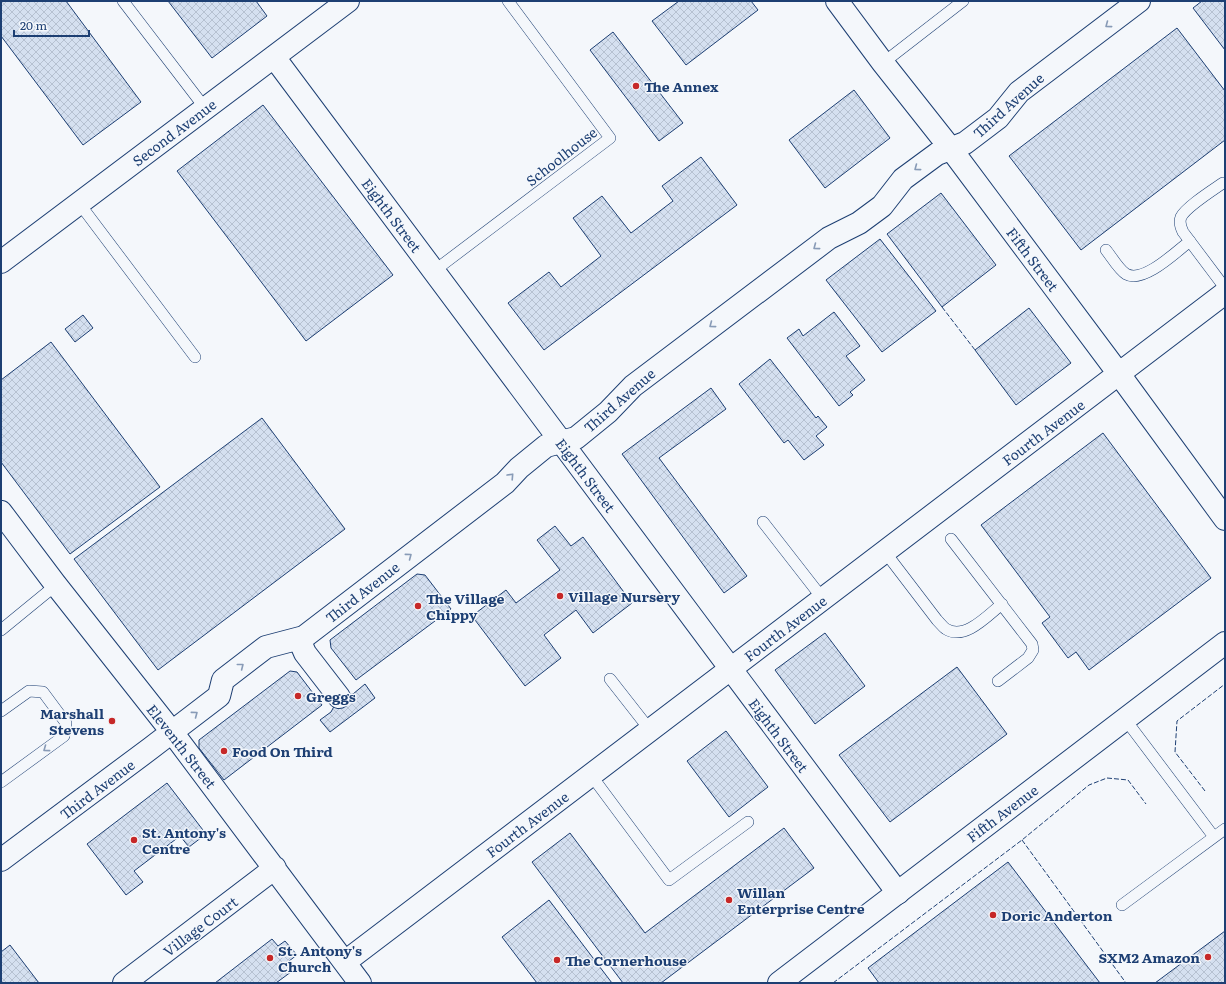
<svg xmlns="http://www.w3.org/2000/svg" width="1226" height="984" font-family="Literata,serif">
  <defs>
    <pattern id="building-cross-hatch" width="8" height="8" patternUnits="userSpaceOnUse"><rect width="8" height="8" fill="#d5e0f0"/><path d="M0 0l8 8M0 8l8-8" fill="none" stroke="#b6c1d1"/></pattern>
  </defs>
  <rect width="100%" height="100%" fill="#f4f7fb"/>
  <path fill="url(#building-cross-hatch)" stroke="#1d3f73" d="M1,1H66L141,102L83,145L1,36Z
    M168,1H256L267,16L212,58Z
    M679,1H751L758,10L686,65L652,21Z
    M1202,1H1225V50L1193,8Z
    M1177,28L1225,91V140L1081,250L1009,156Z
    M613,32L683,123L659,141L590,50Z
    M854,90L890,138L825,188L789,140Z
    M263,105L393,275L306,341L177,171Z
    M701,157L737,205L544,350L508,303L549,272L561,287L601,256L573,218L602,196L631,233L673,201L662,186Z
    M941,193L996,265L942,307L887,234Z
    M880,239L936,311L882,352L826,280Z
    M1029,308L1071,363L1016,405L975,350Z
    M834,312L860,346L846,356L865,380L850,392L853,395L839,406L787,338L799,329L803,336Z
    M83,315L93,328L75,342L65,329Z
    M51,342L160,487L70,554L1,462V380Z
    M770,359L816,418L818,416L827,427L816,436L824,445L804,460L788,440L784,443L739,384Z
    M711,388L726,409L659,458L747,576L724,593L622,454Z
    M262,418L345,529L158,670L74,559Z
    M1103,433L1211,578L1089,670L1076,652L1068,658L1042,623L1050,617L981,525Z
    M555,526L571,546L583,537L632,603L593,633L576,610L544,635L561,658L525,686L472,616L506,590L516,603L560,570L537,540Z
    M417,574L425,575L451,609L356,680L331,648L330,640Z
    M825,633L865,686L815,724L775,670Z
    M957,667L1007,734L890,822L839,755Z
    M290,671L297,672L322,705L224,780L199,748V740Z
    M365,684L375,698L330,732L320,720L331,712L339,697L353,694Z
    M726,731L768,787L729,817L687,761Z
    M167,783L206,834L189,847L180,836L134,871L143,882L126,895L87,844Z
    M784,828L814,868L661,983H623L532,862L570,833L645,933Z
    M1008,862L1100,983H879L868,968Z
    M549,900L612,983H537L502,937Z
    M1225,931V983H1155Z
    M272,939L278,946L285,941L297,955L289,961L295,969L276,983H215Z
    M10,945L39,983H1V952Z"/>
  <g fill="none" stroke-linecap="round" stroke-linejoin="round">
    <g stroke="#1d3f73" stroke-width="12">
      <path id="lane" d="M123,1L205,108
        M883,63L963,1
        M1223,183C1213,190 1186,207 1181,217C1179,222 1181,228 1183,232L1225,288
        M79,203L195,357
        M1106,250C1111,256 1119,270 1126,274C1143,284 1176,252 1190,241
        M434,271L610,138L508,1
        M763,522L823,599
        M951,539L1032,644L1033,650L1028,658L998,681
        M885,552L937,620C940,623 943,627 946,629C965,641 988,615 1002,604
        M1,630L56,585
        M610,679L650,730
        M1,711L29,691L43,692L66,723L64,736L1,782
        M1125,719L1214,837
        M591,775L669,880L748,822
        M1122,905L1225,829"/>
    </g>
    <g stroke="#1d3f73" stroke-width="24">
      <path id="street" d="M837,1L883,63L951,149L1119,374L1225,519
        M274,57L898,893
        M1,262L348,1
        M1,512L56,585L172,732L360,983
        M299,639L305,653L339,697
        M1,860L151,748L219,696L223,680L266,647L304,637L505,483L519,468L546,446L576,438L608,412L633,386L829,238L859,223L882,206L903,179L937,154L965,143L998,118L1019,92L1139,1
        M345,962L1225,293
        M124,983L275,868"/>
    </g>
    <g stroke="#1d3f73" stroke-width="24">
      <path id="secondary" d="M779,983L1225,643"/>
    </g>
    <use href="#lane" stroke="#f4f7fb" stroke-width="11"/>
    <use href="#street" stroke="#f4f7fb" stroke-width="22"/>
    <use href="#secondary" stroke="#f4f7fb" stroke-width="22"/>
    <path stroke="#1d3f73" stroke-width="1" stroke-dasharray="5 2" stroke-linecap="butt" d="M942,307L975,350
      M1205,791L1175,752L1177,721L1225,684
      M1022,840L1126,983
      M833,983L1022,840L1089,785L1107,778L1128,780L1146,804"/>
  </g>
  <defs><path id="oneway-chevron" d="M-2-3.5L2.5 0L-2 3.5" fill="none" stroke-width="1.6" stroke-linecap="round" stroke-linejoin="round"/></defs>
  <g stroke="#889bb7">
    <use href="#oneway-chevron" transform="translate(1108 25) rotate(143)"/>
    <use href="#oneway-chevron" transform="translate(917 168) rotate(143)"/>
    <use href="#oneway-chevron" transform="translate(816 247) rotate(143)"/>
    <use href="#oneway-chevron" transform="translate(712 325) rotate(143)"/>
    <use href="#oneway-chevron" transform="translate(511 476) rotate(-47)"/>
    <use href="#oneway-chevron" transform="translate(409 556) rotate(-37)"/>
    <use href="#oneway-chevron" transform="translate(241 666) rotate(-38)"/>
    <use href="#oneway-chevron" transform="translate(195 714) rotate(-37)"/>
    <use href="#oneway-chevron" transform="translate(46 749) rotate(144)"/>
  </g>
  <g fill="#c62828" stroke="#f4f7fb" stroke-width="1.5">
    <circle cx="636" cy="86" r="4"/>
    <circle cx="560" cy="596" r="4"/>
    <circle cx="418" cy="606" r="4"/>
    <circle cx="298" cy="696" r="4"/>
    <circle cx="112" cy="721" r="4"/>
    <circle cx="224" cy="751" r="4"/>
    <circle cx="134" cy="840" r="4"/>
    <circle cx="729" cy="900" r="4"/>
    <circle cx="993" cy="915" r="4"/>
    <circle cx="1208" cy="957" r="4"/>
    <circle cx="270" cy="958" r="4"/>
    <circle cx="557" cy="960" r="4"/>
  </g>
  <g text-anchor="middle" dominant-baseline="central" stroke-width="3" stroke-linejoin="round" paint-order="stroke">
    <g font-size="14" font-weight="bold" fill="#1d3f73" stroke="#f4f7fb" text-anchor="start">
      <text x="644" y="86">The Annex</text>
      <text x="568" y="596">Village Nursery</text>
      <text x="426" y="598">The Village<tspan x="426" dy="16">Chippy</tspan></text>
      <text x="306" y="696">Greggs</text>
      <text x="104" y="713" text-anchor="end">Marshall<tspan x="104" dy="16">Stevens</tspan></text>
      <text x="232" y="751">Food On Third</text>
      <text x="142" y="832">St. Antony's<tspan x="142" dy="16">Centre</tspan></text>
      <text x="737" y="892">Willan<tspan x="737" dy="16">Enterprise Centre</tspan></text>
      <text x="1001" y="915">Doric Anderton</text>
      <text x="278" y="950">St. Antony's<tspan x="278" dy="16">Church</tspan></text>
      <text x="1200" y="957" text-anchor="end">SXM2 Amazon</text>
      <text x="565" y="960">The Cornerhouse</text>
    </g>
    <g font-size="14" fill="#1d3f73" stroke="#f4f7fb">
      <text transform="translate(1008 105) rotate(-42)">Third Avenue</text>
      <text transform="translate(174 132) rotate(-37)">Second Avenue</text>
      <text transform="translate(561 156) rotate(-38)">Schoolhouse</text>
      <text transform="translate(392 215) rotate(53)">Eighth Street</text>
      <text transform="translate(1033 259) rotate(53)">Fifth Street</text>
      <text transform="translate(619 400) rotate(-41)">Third Avenue</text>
      <text transform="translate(1043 432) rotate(-37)">Fourth Avenue</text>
      <text transform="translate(586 475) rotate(53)">Eighth Street</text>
      <text transform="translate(362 592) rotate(-38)">Third Avenue</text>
      <text transform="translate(785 628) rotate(-37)">Fourth Avenue</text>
      <text transform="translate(779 735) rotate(53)">Eighth Street</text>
      <text transform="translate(182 746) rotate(52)">Eleventh Street</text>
      <text transform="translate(97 789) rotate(-37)">Third Avenue</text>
      <text transform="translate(1002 813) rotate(-37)">Fifth Avenue</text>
      <text transform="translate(527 824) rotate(-37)">Fourth Avenue</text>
      <text transform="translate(200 926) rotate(-37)">Village Court</text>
    </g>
  </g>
  <rect width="1226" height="984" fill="none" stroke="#1d3f73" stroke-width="4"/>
  <path d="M14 30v6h75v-6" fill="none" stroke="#1d3f73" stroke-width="2"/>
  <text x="20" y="30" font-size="12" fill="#1d3f73" stroke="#f4f7fb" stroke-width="3" paint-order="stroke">20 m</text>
</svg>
